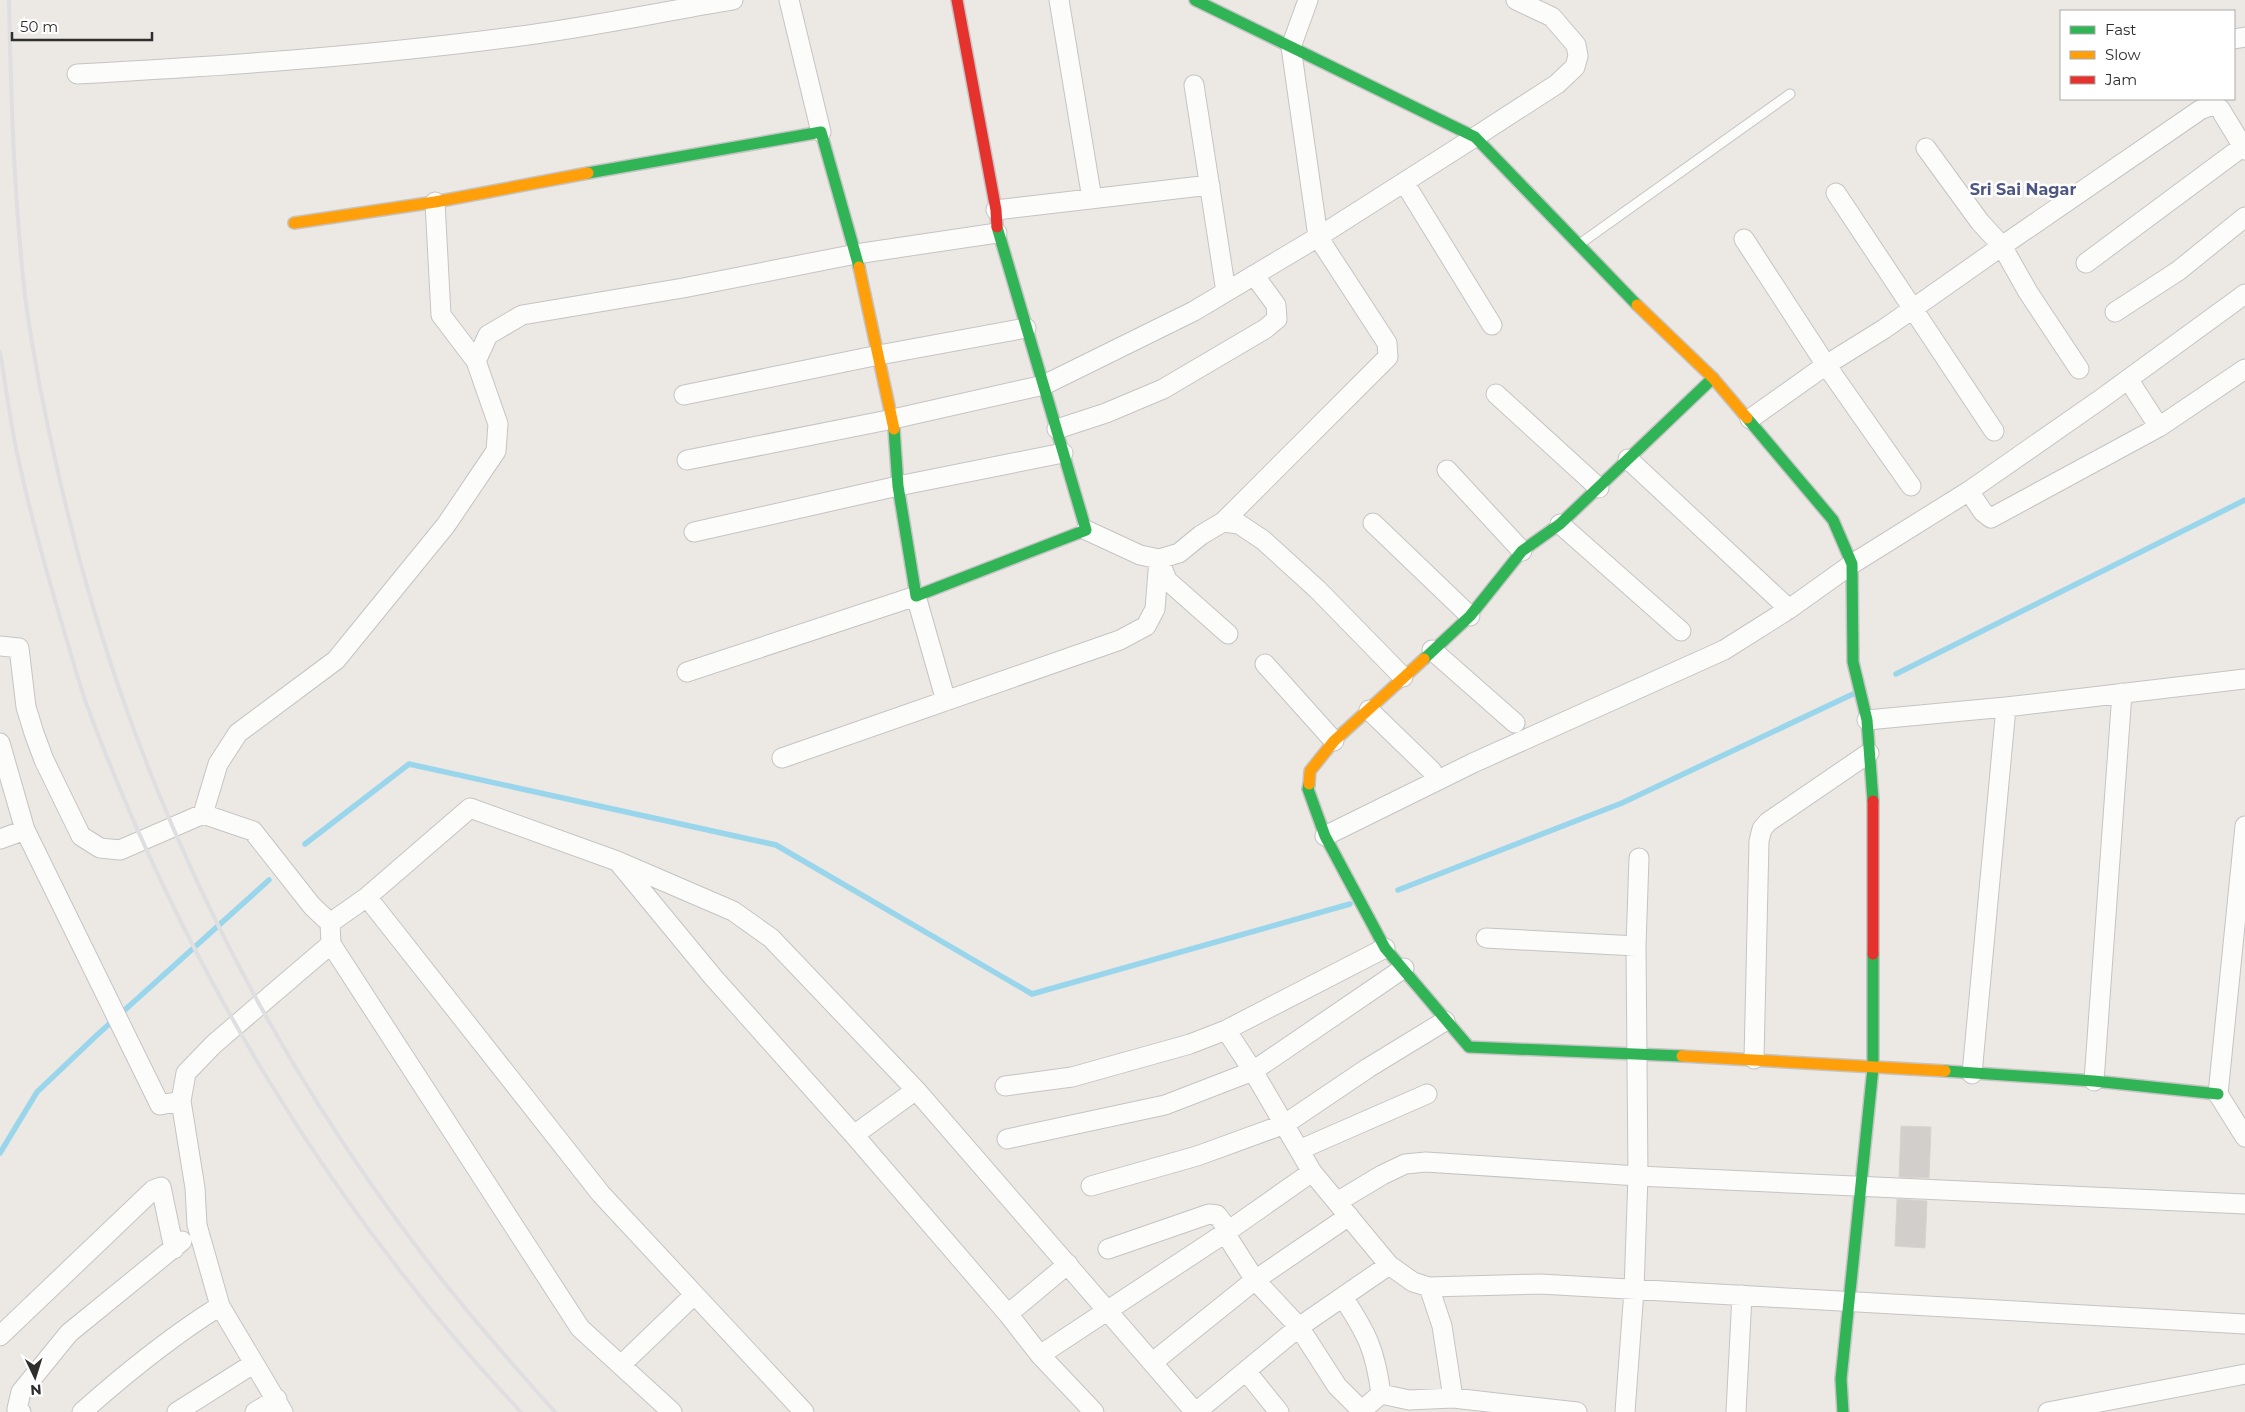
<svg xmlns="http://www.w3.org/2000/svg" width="2245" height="1412" font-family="Montserrat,sans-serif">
  <rect width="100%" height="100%" fill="#ece8e4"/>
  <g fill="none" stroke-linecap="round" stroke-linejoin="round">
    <path stroke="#99d6ec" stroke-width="5.5" d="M1896,674L2245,500
      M305,844L409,764L776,845L1032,994L1350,904
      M1398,890L1622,803L1853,694
      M0,1153L37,1092L97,1035L269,880"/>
  </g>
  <path fill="#d1cecb" stroke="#d7d4d0" d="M1901,1126L1931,1127L1929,1178L1899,1177Z
    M1897,1199L1927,1201L1925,1248L1895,1246Z"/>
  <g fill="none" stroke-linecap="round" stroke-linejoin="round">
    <g stroke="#c5c4c5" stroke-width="11">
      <path id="lane" d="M1581,243L1790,94"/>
    </g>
    <g stroke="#c5c4c5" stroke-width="21">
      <path id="street" d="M789,0L821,132
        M1059,0L1092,199
        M2234,39L2245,37
        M77,74C223,66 369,56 513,37C587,28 660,12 733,0
        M1194,85L1226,292
        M1926,148L1980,222L2002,246L2200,110L2213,105L2220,109L2245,150
        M1404,182L1492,325
        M1836,193L1994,431
        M435,202L441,315L476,361
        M996,210L1210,185
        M1744,239L1826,365L1911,486
        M2086,263L2245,145
        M2115,312L2178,271L2245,217
        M2128,379L2159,427
        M1496,394L1599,488
        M684,395L879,355L1026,328
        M1750,419L1826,365L1884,329L2002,246L2028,292L2079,369
        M1057,429L1106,413L1163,389L1265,329L1277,319L1276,305L1254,275
        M1628,459L1789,609
        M687,460L893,419L1044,385L1194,311L1318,237L1475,137L1557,84L1575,67L1578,56L1576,45L1552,17L1516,0
        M1447,470L1522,551
        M1969,491L1983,512L1991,518L2159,427L2245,369
        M1223,522L1388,357L1387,343L1318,237L1291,47L1308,0
        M1373,523L1470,616
        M1560,524L1681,631
        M1086,530L1140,555L1159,559L1179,553L1201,535L1223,522L1239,524L1263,540L1317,589L1403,677
        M694,532L898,486L1063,453
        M1159,560L1167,580L1228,634
        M0,646L19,648L26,707L34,733L44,760L81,836L100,848L120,850L203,814L253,831L312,906L330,923
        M1432,650L1515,723
        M1265,664L1334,741
        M687,672L916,596L946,701
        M1369,710L1432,771
        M1867,720L2006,707L2245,679
        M0,743L25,830L160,1105L181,1101L195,1188L197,1225L220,1306L283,1412
        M782,758L1120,640L1146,626L1155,609L1159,559
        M203,814L218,764L238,733L336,660L446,525L496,451L498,424L476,361L488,335L522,315L683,288L856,254L997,233
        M2245,826L2218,1094L2245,1137
        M1325,836L1473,763L1724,650L1789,609L1852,564L1969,491L2101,399L2245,294
        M0,839L25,830
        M619,863L713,977L854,1135L1008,1314L1040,1355L1094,1412
        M367,897L601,1194L804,1412
        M1486,938L1636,946
        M331,944L580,1328L672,1412
        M1226,1030L1253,1071L1312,1172
        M1754,1059L1759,841L1762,829L1768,822L1869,753
        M1972,1074L2006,707
        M2094,1081L2122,693
        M1005,1086L1072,1077L1190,1044L1226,1030L1385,948
        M181,1101L186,1073L214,1044L331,944L330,923L367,897L470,808L617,861L733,911L771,938L916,1090L1195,1412
        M854,1135L916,1090
        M1007,1139L1165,1105L1253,1071L1404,968
        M1299,1150L1427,1094
        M1091,1186L1197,1156L1285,1124L1368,1068L1445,1021
        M1337,1202L1382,1175L1405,1164L1426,1162L1638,1176L2245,1204
        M1225,1233L1255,1280L1299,1327L1337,1386L1361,1410
        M1108,1249L1209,1214L1217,1215L1229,1231
        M1343,1297C1367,1334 1375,1349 1381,1394
        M1008,1314L1068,1264
        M0,1336L153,1190L161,1187L174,1249
        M1040,1355L1225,1233L1312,1172L1389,1265L1413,1282L1429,1287L1540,1284L2245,1324
        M1153,1362L1255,1280L1349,1216
        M621,1365L694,1295
        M1246,1371L1279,1412
        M1453,1398L1577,1412
        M21,1412L17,1409L21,1392L69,1333L182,1241
        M82,1412C126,1373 170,1337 220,1306
        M177,1412L253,1364
        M255,1412L277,1399
        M1196,1412L1299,1327L1389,1265
        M1360,1412L1381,1394L1409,1400L1453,1398L1442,1326L1429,1287
        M1625,1412L1634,1290L1638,1176L1636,946L1639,858
        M1736,1412L1742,1295
        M2048,1412L2245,1374"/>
    </g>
    <g stroke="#c5c4c5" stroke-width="14">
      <path id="fast" d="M1195,0L1475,137L1637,305
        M588,173L821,132L859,267
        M1747,418L1833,520L1852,564L1853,662L1867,720L1873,801
        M894,429L898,486L916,596L1086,530L997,227
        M1424,659L1470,616L1522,551L1560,524L1713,378
        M1309,784L1308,789L1325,836L1385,948L1469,1047L1682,1056
        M1945,1071L2094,1081L2218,1094
        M1843,1412L1841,1379L1873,1068V954"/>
    </g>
    <g stroke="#c5c4c5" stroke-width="14">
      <path id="slow" d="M294,223L435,202L588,173
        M859,267L894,429
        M1637,305L1713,378L1747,418
        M1309,784L1310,771L1334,741L1424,659
        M1682,1056L1945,1071"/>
    </g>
    <g stroke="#c5c4c5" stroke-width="14">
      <path id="jam" d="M957,0L996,210L997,227
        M1873,801V954"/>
    </g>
    <use href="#lane" stroke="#fcfcfb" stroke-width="9"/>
    <use href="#street" stroke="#fcfcfb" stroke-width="19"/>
    <use href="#fast" stroke="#30b455" stroke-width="11"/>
    <use href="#slow" stroke="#ff9f0a" stroke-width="11"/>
    <use href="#jam" stroke="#e5322d" stroke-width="11"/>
    <path stroke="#dfdfe1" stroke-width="4" d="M9,0C11,99 14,197 25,296C34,364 49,435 65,502C128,767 247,1020 410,1238C455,1299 505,1356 555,1412
      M0,352C6,386 10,420 17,453C30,514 47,574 65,634C72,657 78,680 86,703C183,964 329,1209 521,1412"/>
  </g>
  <g text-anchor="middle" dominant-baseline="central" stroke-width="5" stroke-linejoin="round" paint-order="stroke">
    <g font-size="16" font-weight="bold" fill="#4d5680" stroke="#fff">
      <text x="2023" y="189">Sri Sai Nagar</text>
    </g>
  </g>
  <rect x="2060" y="10" width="175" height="90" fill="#ffffff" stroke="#ababab"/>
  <rect x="2070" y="26" width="25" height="8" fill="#30b455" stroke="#ababab"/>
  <text x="2105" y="35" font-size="15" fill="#2e2e2e">Fast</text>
  <rect x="2070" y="51" width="25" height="8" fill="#ff9f0a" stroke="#ababab"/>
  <text x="2105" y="60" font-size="15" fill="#2e2e2e">Slow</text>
  <rect x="2070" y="76" width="25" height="8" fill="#e5322d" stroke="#ababab"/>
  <text x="2105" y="85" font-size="15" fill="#2e2e2e">Jam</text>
  <g transform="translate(35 1377) rotate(176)" stroke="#ffffff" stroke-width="4" paint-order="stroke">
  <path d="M0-4L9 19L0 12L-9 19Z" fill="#2e2e2e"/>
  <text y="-8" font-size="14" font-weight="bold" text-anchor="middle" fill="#2e2e2e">N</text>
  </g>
  <path d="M12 32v8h140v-8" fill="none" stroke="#2e2e2e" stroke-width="2.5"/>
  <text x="20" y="32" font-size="15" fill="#2e2e2e" stroke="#ffffff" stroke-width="4" paint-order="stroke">50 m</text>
</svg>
